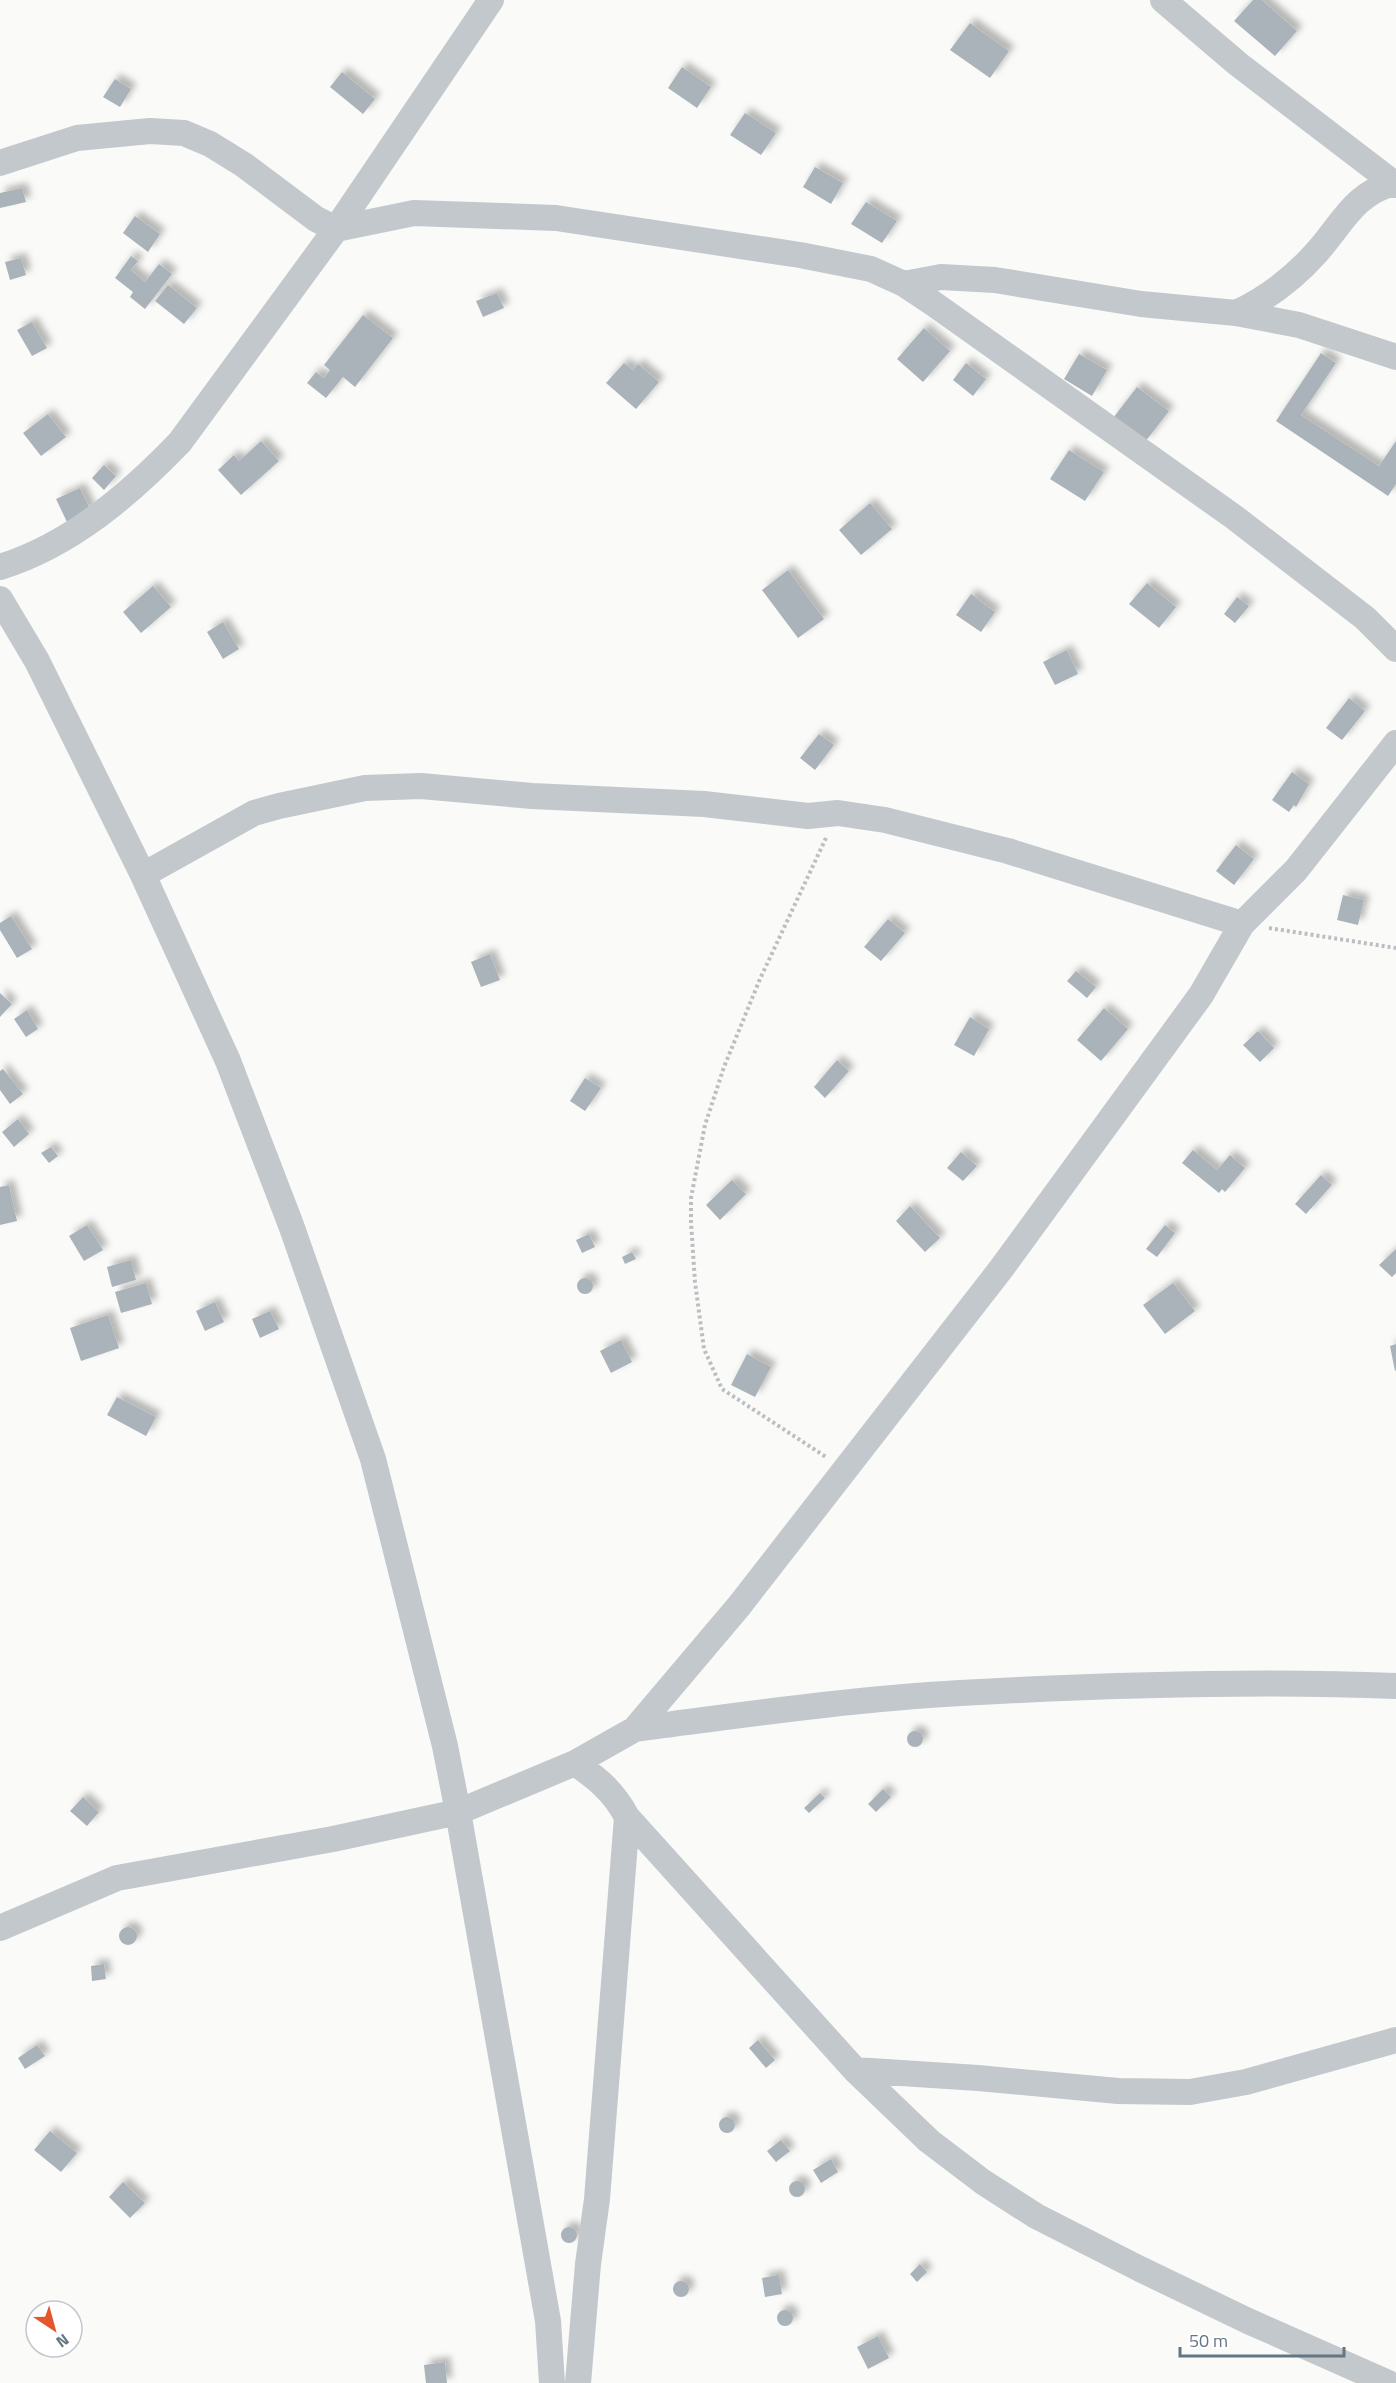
<svg xmlns="http://www.w3.org/2000/svg" width="1396" height="2383" font-family="'Titillium Web',sans-serif">
  <defs>
    <filter id="shadow"><feDropShadow dx="5.5" dy="-5.5" stdDeviation="3" flood-color="#0004"/></filter>
  </defs>
  <rect width="100%" height="100%" fill="#fafaf8"/>
  <path fill="#aab3b9" filter="url(#shadow)" d="M1253,0H1262L1297,31L1275,56L1234,21Z
    M970,23L1009,51L990,78L950,50Z
    M682,67L711,87L697,108L668,88Z
    M342,72L375,99L363,114L330,87Z
    M115,79L131,89L120,107L103,97Z
    M745,113L776,133L761,155L730,135Z
    M815,167L843,183L831,204L803,187Z
    M22,188L26,202L0,208V193Z
    M866,202L897,221L882,243L851,224Z
    M135,216L160,234L148,252L123,233Z
    M131,256L138,261L131,270L145,282L159,264L172,274L145,309L130,297L133,292L115,278Z
    M21,258L26,275L10,280L5,262Z
    M168,285L197,308L184,324L155,301Z
    M497,293L504,308L483,317L476,301Z
    M363,315L393,338L355,387L343,377L326,398L307,383L316,372L324,378L330,370L324,365Z
    M32,322L47,348L32,356L17,330Z
    M924,328L950,351L923,382L897,359Z
    M1321,353L1336,363L1301,415L1379,466L1396,441V484L1388,496L1276,421Z
    M1079,354L1107,370L1092,396L1064,379Z
    M624,363L633,370L638,364L659,382L636,409L606,383Z
    M966,363L986,379L973,396L953,380Z
    M1137,387L1169,411L1145,442L1113,418Z
    M48,414L66,437L41,456L23,433Z
    M261,441L279,461L241,495L218,470L234,455L239,461Z
    M1069,450L1104,472L1085,501L1050,479Z
    M104,465L116,476L104,490L92,478Z
    M80,488L91,511L67,522L56,499Z
    M870,503L892,529L861,555L839,530Z
    M788,570L824,619L798,638L762,590Z
    M1147,583L1176,607L1159,628L1129,604Z
    M153,586L171,607L141,633L123,612Z
    M971,594L995,612L981,632L956,615Z
    M1237,597L1249,606L1235,623L1224,614Z
    M223,622L239,649L223,659L207,632Z
    M1067,650L1078,674L1055,685L1043,662Z
    M1349,698L1365,711L1342,740L1326,728Z
    M819,734L834,745L815,770L800,758Z
    M1292,772L1309,784L1296,807L1294,805L1289,812L1272,800Z
    M1236,845L1254,859L1234,885L1216,871Z
    M1343,895L1364,900L1358,925L1337,920Z
    M11,916L32,949L17,958L0,930V923Z
    M888,919L905,933L881,961L864,947Z
    M490,954L500,980L481,987L471,962Z
    M1076,971L1096,987L1087,998L1067,981Z
    M0,993L12,1004L0,1017Z
    M1104,1008L1128,1029L1101,1061L1077,1040Z
    M27,1010L38,1029L26,1037L14,1019Z
    M970,1017L989,1029L974,1056L954,1045Z
    M1258,1031L1274,1048L1260,1062L1243,1045Z
    M837,1060L849,1071L825,1098L814,1087Z
    M3,1069L23,1094L10,1104L0,1090V1071Z
    M585,1078L601,1088L585,1111L570,1101Z
    M18,1119L29,1134L14,1147L2,1132Z
    M51,1147L58,1156L49,1163L41,1153Z
    M1193,1150L1217,1170L1230,1155L1245,1168L1225,1192L1222,1189L1219,1193L1182,1163Z
    M961,1152L977,1166L963,1181L947,1168Z
    M1321,1175L1332,1185L1306,1214L1295,1204Z
    M732,1180L746,1194L720,1220L706,1205Z
    M9,1185L17,1221L0,1225V1187Z
    M910,1206L940,1238L925,1252L896,1221Z
    M87,1225L103,1250L84,1261L69,1236Z
    M1165,1225L1175,1233L1157,1257L1146,1249Z
    M589,1234L595,1247L582,1253L576,1240Z
    M1396,1249V1273L1392,1277L1379,1265Z
    M632,1252L636,1259L625,1264L622,1257Z
    M131,1260L136,1280L112,1287L107,1267Z
    M577 1286a8 8 0 1 1 16 0a8 8 0 1 1-16 0Z
    M146,1283L152,1304L121,1313L115,1292Z
    M1173,1283L1195,1311L1165,1334L1143,1305Z
    M215,1302L224,1322L205,1331L196,1311Z
    M270,1311L279,1329L260,1338L252,1319Z
    M108,1315L119,1348L81,1361L70,1328Z
    M621,1340L632,1362L611,1373L600,1351Z
    M1396,1344V1370L1395,1371L1390,1346Z
    M747,1354L771,1367L755,1397L731,1385Z
    M117,1397L156,1417L146,1436L107,1415Z
    M907 1739a8 8 0 1 1 16 0a8 8 0 1 1-16 0Z
    M883,1789L891,1797L876,1812L868,1804Z
    M820,1793L825,1798L809,1813L804,1808Z
    M83,1797L99,1812L87,1826L70,1811Z
    M119 1936a9 9 0 1 1 18 0a9 9 0 1 1-18 0Z
    M104,1964L106,1979L92,1981L91,1966Z
    M758,2040L775,2060L766,2068L749,2048Z
    M37,2045L45,2056L25,2069L18,2058Z
    M719 2125a8 8 0 1 1 16 0a8 8 0 1 1-16 0Z
    M50,2131L77,2153L61,2172L34,2150Z
    M781,2140L790,2151L776,2162L767,2151Z
    M831,2159L838,2172L821,2183L813,2170Z
    M789 2189a8 8 0 1 1 16 0a8 8 0 1 1-16 0Z
    M123,2182L145,2203L130,2218L109,2197Z
    M561 2235a8 8 0 1 1 16 0a8 8 0 1 1-16 0Z
    M920,2264L927,2272L917,2282L910,2274Z
    M779,2275L782,2294L765,2297L762,2278Z
    M673 2289a8 8 0 1 1 16 0a8 8 0 1 1-16 0Z
    M777 2318a8 8 0 1 1 16 0a8 8 0 1 1-16 0Z
    M878,2336L889,2358L868,2369L857,2347Z
    M445,2362L447,2383H426L424,2365Z"/>
  <g fill="none" stroke-linecap="round" stroke-linejoin="round">
    <path stroke="#bbbfc2" stroke-width="4" stroke-dasharray="3 3" stroke-linecap="butt" d="M826,838L760,979L724,1067L705,1125L691,1198V1222L695,1282L704,1349L722,1389L826,1457
      M1269,928L1396,948"/>
    <path stroke="#c3c8cc" stroke-width="26" d="M1163,0L1238,64L1396,185
      M0,163L77,138L150,131L184,133L210,144L244,165L316,219L336,229L414,213L556,218L800,255L871,269L904,284L934,304L1234,517L1365,618L1396,649
      M904,284L941,277L995,280L1141,304L1236,313L1299,325L1396,357
      M1236,313C1268,298 1293,279 1317,252C1342,224 1354,194 1393,183
      M0,567C71,545 130,494 180,442L336,229L491,0
      M0,599L37,661L143,875L228,1061L291,1225L373,1459L445,1746L458,1812L548,2321L552,2383
      M143,875L254,813L279,806L365,788L421,786L532,796L704,804L808,816L838,813L885,820L1008,851L1242,924
      M635,1729C743,1715 852,1699 960,1693C1105,1685 1251,1680 1396,1686
      M575,1763C598,1779 614,1792 627,1817L855,2070L929,2141L983,2182L1036,2216L1140,2269L1248,2321L1388,2383
      M0,1928L117,1878L333,1839L458,1812L575,1763L635,1729L739,1606L1001,1269L1201,995L1242,924L1296,870L1396,743
      M855,2070L978,2078L1118,2091L1190,2092L1246,2082L1396,2040
      M578,2383L588,2264L597,2199L627,1817"/>
  </g>
  <g transform="translate(54 2329) rotate(144)"><circle r="28" fill="#ffffff" stroke="#c1c8cd" stroke-width="1.5"/>
  <path d="M0-4.5L10 22L0 15L-10 22Z" fill="#e4572e"/>
  <text y="-9" font-size="16" font-weight="bold" text-anchor="middle" fill="#657683">N</text>
  </g>
  <path d="M1180 2347v9h164v-9" fill="none" stroke="#657683" stroke-width="3"/>
  <text x="1189" y="2347" font-size="18" fill="#657683" stroke="#ffffff" stroke-width="4.5" paint-order="stroke">50 m</text>
</svg>
